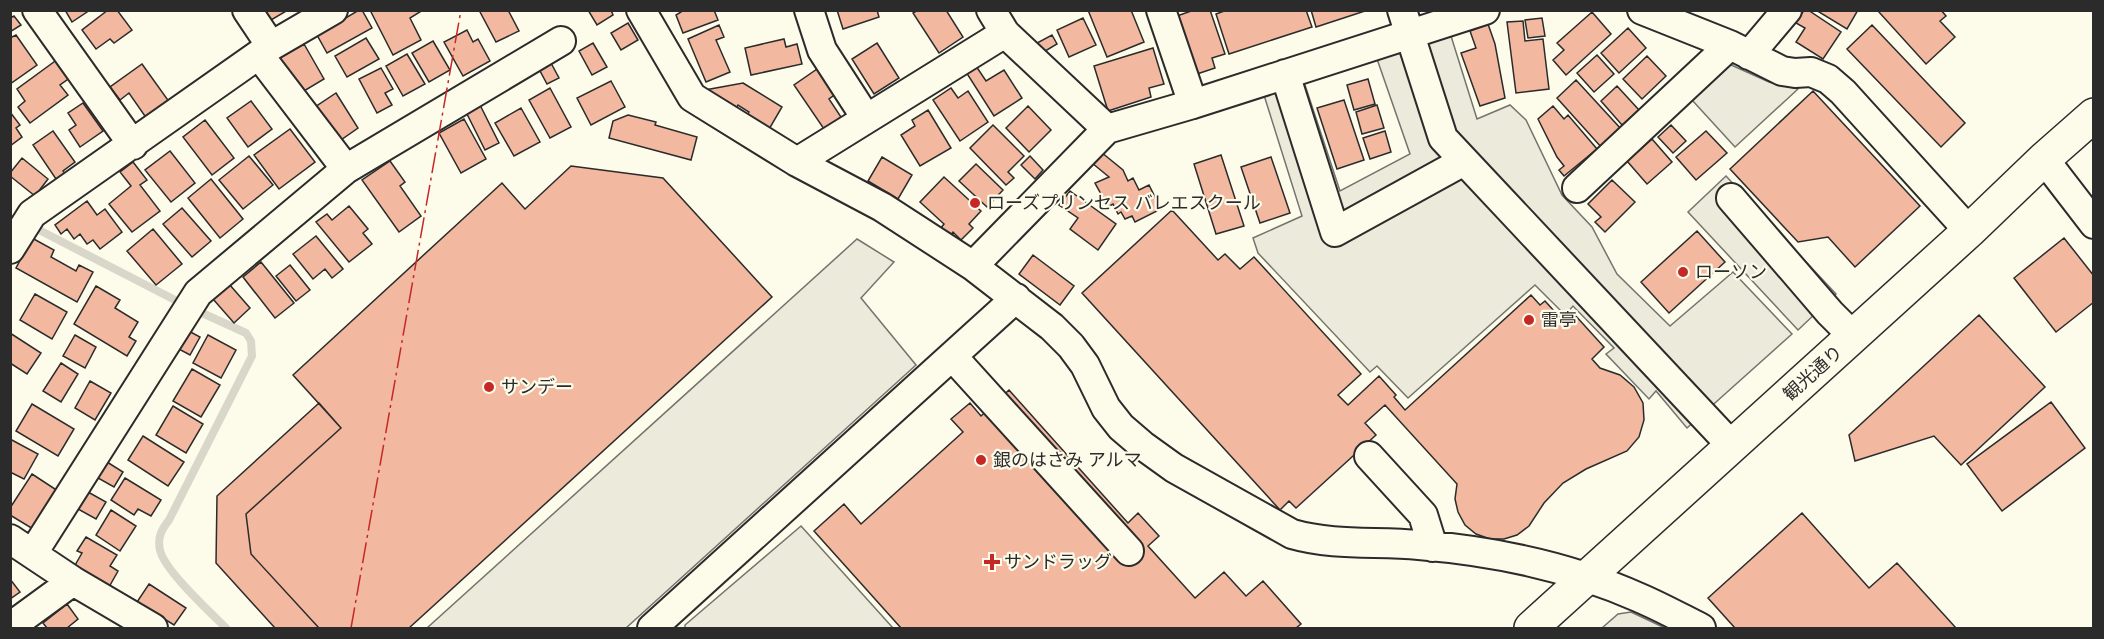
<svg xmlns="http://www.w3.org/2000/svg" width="2104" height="639" font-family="'Varela Round','Noto Sans JP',sans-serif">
  <rect width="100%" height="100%" fill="#fdfbea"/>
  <path fill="#eceadb" stroke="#74746e" stroke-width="1.5" d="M1451,36L1477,119L1510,105L1526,120L1562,195L1592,227L1617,274L1670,326L1733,272L1792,334L1687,428L1656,391L1649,399L1606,354L1614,348L1573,306L1565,315L1535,285L1408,398L1377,366L1370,372L1258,253L1253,238L1302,216L1263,92L1304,82L1340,191L1410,154L1376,56Z
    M1729,64L1769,82L1798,89L1735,147L1692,100Z
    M1726,176L1836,294L1798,330L1688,212Z
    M857,239L894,262L861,298L916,365L626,628H427Z
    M801,526L893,628H685V625Z
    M1631,612L1665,628H1602L1618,614Z"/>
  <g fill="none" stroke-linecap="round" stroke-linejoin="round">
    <path stroke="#d8d7c9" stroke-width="8" d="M41,231L175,300
      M200,312L246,333L251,341L252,356L169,520C162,529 157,537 160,550C164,570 210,612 226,628"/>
  </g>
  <path fill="#f2b8a0" stroke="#2b2b2b" stroke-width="1.5" d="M65,10H90L72,22Z
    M108,10H117L132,30L114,43L110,39L96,49L82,30Z
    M259,10H288L266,23Z
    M359,10H362L372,28L327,53L317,35Z
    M370,10H423L410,18L421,40L393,55Z
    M479,10H508L519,31L496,42Z
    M588,10H611L613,15L597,25Z
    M684,10H714L718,20L683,33L676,15Z
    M837,10H877L879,17L843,29Z
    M918,10H946L963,37L939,53L913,13Z
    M1088,10H1131L1144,42L1107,57Z
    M1194,10H1210L1225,54L1212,58L1215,68L1197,74L1177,16Z
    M1227,10H1306L1312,27L1229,54L1216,14Z
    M1311,10H1368L1316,27Z
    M1804,10H1808L1841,32L1823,59L1796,42L1805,28L1796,23Z
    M1820,10H1858L1847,29L1819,12Z
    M1931,10H1941L1946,16L1940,21L1955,37L1926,64L1878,11Z
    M1592,12L1611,34L1566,75L1553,60L1564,50L1557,43Z
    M14,16L21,25L10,32V18Z
    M1083,18L1096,45L1069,57L1057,30Z
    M1542,18L1545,36L1528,38L1525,20Z
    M1523,21L1525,41L1543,39L1549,89L1516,93L1507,22Z
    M628,23L638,40L621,50L611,33Z
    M1488,24L1495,44L1505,98L1480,106L1461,53L1476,48L1470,31Z
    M719,25L724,37L716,40L730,72L706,82L688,39Z
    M1872,25L1965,123L1941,147L1847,49Z
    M1628,28L1646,48L1619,73L1601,53Z
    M467,30L473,42L478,39L490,61L463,76L444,42Z
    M16,35L37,65L10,84V38Z
    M1052,35L1057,44L1042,53L1037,43Z
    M366,38L379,59L347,77L335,56Z
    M784,39L786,47L797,44L802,64L751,75L745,48Z
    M433,41L450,70L429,82L412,53Z
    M593,43L607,67L592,75L579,51Z
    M877,43L899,78L874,94L852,59Z
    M304,44L324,79L299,94L278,59Z
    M1153,48L1164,84L1149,88L1151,97L1108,111L1094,66Z
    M407,54L425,84L403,96L386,66Z
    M1597,55L1614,74L1594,92L1577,73Z
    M1647,56L1666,76L1642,99L1623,79Z
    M58,59L71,77L60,85L68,95L30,123L18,107L25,101L17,89Z
    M551,63L559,78L547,84L539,69Z
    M142,64L170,103L147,119L129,93L120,100L110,87Z
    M976,66L986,81L1004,70L1022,98L994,116L966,72Z
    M820,67L837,93L829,99L841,117L824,129L794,85Z
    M381,68L393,89L385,93L392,105L377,113L359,79Z
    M1368,79L1375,104L1354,110L1347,85Z
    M1576,80L1622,130L1602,148L1557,98Z
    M611,81L625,107L591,125L577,98Z
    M743,83L782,107L768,131L746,118L749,112L738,105L735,111L705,90Z
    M1617,86L1639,110L1622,125L1601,101Z
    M550,88L571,127L550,138L529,100Z
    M951,88L958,98L968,91L988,122L960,141L933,100Z
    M1813,91L1920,206L1855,267L1828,237L1798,242L1730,169Z
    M336,93L358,128L338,142L315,107Z
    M1344,100L1364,160L1337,169L1317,108Z
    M251,101L272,129L248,147L227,118Z
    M83,103L103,131L80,147L69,130L76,125L68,113Z
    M479,103L499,143L485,150L465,110Z
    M1377,105L1384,128L1362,134L1356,112Z
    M1028,106L1051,130L1029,152L1006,128Z
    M1553,106L1564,119L1568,115L1597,149L1564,176L1559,170L1564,166L1557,157L1538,119Z
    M521,108L540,142L514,156L495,123Z
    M928,110L951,148L920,166L901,135L915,126L912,120Z
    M10,112L20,125L16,128L22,137L10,146Z
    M628,115L656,122L655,125L697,137L691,160L609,138L613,121Z
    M464,119L486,159L461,173L439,133Z
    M205,120L234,158L212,175L183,137Z
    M993,125L1024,156L1008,172L1014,178L1006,185L970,148Z
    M1671,125L1686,141L1673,153L1658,137Z
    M290,129L315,162L279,189L254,155Z
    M53,131L75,162L63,171L67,176L58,182L33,145Z
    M1385,131L1391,152L1370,159L1363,138Z
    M1706,131L1727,153L1696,180L1676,157Z
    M1652,139L1672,162L1647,184L1627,161Z
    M170,151L195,183L171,202L145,170Z
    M1101,152L1123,170L1128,181L1133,178L1139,190L1149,185L1161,209L1135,222L1132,216L1125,219L1121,212L1118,214L1113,204L1108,207L1095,183L1109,177L1092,163Z
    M1221,155L1244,226L1216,234L1194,164Z
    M249,156L273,185L243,209L219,180Z
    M1030,156L1043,170L1035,179L1021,165Z
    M882,157L912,175L898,199L868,181Z
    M1271,157L1290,213L1260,223L1241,167Z
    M22,158L48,179L35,196L10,176V173Z
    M390,161L405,182L400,186L421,216L399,232L362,180Z
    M133,162L147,180L140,185L160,211L132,232L109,204L131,186L120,172Z
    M976,164L1003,190L987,207L959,181Z
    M571,166L663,178L772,297L409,628H319L251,554L246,514L341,428L293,375L502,183L525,209Z
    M944,177L981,211L969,224L973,228L961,240L953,232L949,237L940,229L944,224L920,202Z
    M211,179L243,219L220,238L188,198Z
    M1612,180L1635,202L1605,232L1595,222L1601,217L1588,204Z
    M1070,191L1116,224L1098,250L1070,229L1078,218L1059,205Z
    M87,201L97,215L105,209L122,232L100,249L93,240L87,244L80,234L74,239L67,229L61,234L55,225Z
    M349,206L368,229L363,233L372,244L349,262L316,222L327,214L332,220Z
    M182,208L211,241L192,257L163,224Z
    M1172,210L1218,260L1225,254L1240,269L1254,257L1361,374L1338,395L1348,405L1379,376L1396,395L1394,397L1405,410L1531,295L1540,305L1545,301L1566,324L1575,315L1604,347L1592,359L1600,368L1620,375L1634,387L1643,403L1644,420L1639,437L1627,451L1586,469L1563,483L1544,503L1529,526L1517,535L1504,539H1490L1476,534L1465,525L1458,512L1455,499L1457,484L1385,405L1365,423L1376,435L1296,508L1289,501L1280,510L1082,293Z
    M153,229L182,264L156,285L127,251Z
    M1697,231L1725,262L1669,313L1641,282Z
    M316,236L343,269L332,278L325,269L313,279L293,254Z
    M32,238L54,250L51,257L76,271L79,265L93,272L77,302L16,268Z
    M2064,238L2094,276V302L2056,332L2014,278Z
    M1033,255L1074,286L1060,305L1019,274Z
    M261,262L294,303L275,318L243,277Z
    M290,265L310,290L296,301L276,276Z
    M229,284L250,308L234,323L213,299Z
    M96,286L120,300L115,308L138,322L129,337L136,341L127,356L74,324Z
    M35,294L67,312L52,339L20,320Z
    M1979,315L2045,387L1961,465L1934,436L1855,461L1849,435Z
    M185,329L200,337L190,355L175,347Z
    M10,333L41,353L27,374L10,363Z
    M75,335L96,347L85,368L63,356Z
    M208,335L236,350L221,378L193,363Z
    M61,363L78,374L61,402L43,391Z
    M192,369L220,385L201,417L173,401Z
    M90,381L111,393L95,420L75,408Z
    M1009,390L1128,523L1138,513L1159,536L1148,546L1195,598L1224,572L1246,596L1263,581L1301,624L1296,628H901L814,531L844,504L861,524L963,432L951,419L970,403L981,416Z
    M2051,402L2085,448L2002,511L1967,464Z
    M319,403L341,428L246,514L251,554L319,628H275L216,563L217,496Z
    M32,404L74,429L58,456L16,431Z
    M173,406L203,424L186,453L156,435Z
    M143,436L184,462L168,486L128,460Z
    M10,439L38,454L24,479L10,472Z
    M107,462L123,472L114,487L98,478Z
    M32,474L58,491L33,529L10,515V508Z
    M125,478L161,500L151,516L138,509L134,515L111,500Z
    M88,492L106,502L96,519L78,509Z
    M111,510L136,526L120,551L96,535Z
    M1802,513L1869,588L1897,563L1956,628H1735L1708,598Z
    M86,537L117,555L110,566L118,571L109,587L74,567L82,553L77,551Z
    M10,579L20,592L10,599Z
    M149,584L186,608L174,625L137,602Z
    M67,604L78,619L67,628H47L43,623Z"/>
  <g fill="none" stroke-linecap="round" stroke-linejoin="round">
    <g stroke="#2b2b2b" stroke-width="32">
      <path id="minor" d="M37,10L133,145
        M247,10L271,46
        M641,10L692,97L797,162L882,207L973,266L1052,327L1071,346L1085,365L1106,408L1121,427L1142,445L1174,468L1292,534C1334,546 1376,541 1419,545C1494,551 1571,567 1640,598C1661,607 1681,618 1701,628
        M809,10L822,50L866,118
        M991,10L1005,33L1107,129
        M1161,10L1193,104
        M1402,10L1443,138L1732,446
        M1642,10L1730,45L1782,71L1795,73L1811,72L1828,79L1843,92L1969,231
        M259,55L346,169
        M1749,55L1787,10
        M1285,74L1335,232L1464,161
        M2044,159L2094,224
        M797,162L1005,33
        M1577,188L1730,45
        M1731,198L1830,313L1853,336
        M10,249L32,214L271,46L333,10
        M973,266L1107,129L1193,104L1485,10
        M952,356L1129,551
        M1369,456L1423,515L1433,547
        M10,539L73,581L153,628
        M33,553L198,293L346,169L561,41
        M10,627L73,581
        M652,628L1016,298"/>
    </g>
    <g stroke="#2b2b2b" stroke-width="36">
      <path id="highway" d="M1531,628L1969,231L2044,159L2094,115"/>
    </g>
    <use href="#minor" stroke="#fdfbea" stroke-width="28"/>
    <use href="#highway" stroke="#fdfbea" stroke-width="33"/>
    <path stroke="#c62828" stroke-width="1.5" stroke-dasharray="21 4.5 3 4.5" stroke-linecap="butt" d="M351,628L461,10"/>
  </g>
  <g fill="#c62828" stroke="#fdfbea" stroke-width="2">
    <circle cx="975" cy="203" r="6"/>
    <circle cx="1683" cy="272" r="6"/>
    <circle cx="1529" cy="320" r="6"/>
    <circle cx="489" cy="387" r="6"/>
    <circle cx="981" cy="460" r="6"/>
    <path d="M989 553h6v6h6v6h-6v6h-6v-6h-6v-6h6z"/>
  </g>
  <g text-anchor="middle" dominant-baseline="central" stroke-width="4.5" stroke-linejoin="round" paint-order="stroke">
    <g font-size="18" fill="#2b2b2b" stroke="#fdfbea" text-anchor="start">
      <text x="987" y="203">ローズプリンセス バレエスクール</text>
      <text x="1695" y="272">ローソン</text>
      <text x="1541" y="320">雷亭</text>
      <text x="501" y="387">サンデー</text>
      <text x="993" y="460">銀のはさみ アルマ</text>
      <text x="1004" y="562">サンドラッグ</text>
    </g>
    <g font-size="18" fill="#2b2b2b" stroke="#fdfbea">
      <text transform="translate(1813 373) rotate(-42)">観光通り</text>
    </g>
  </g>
  <rect width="2104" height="639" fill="none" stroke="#2b2b2b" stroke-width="24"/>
</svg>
